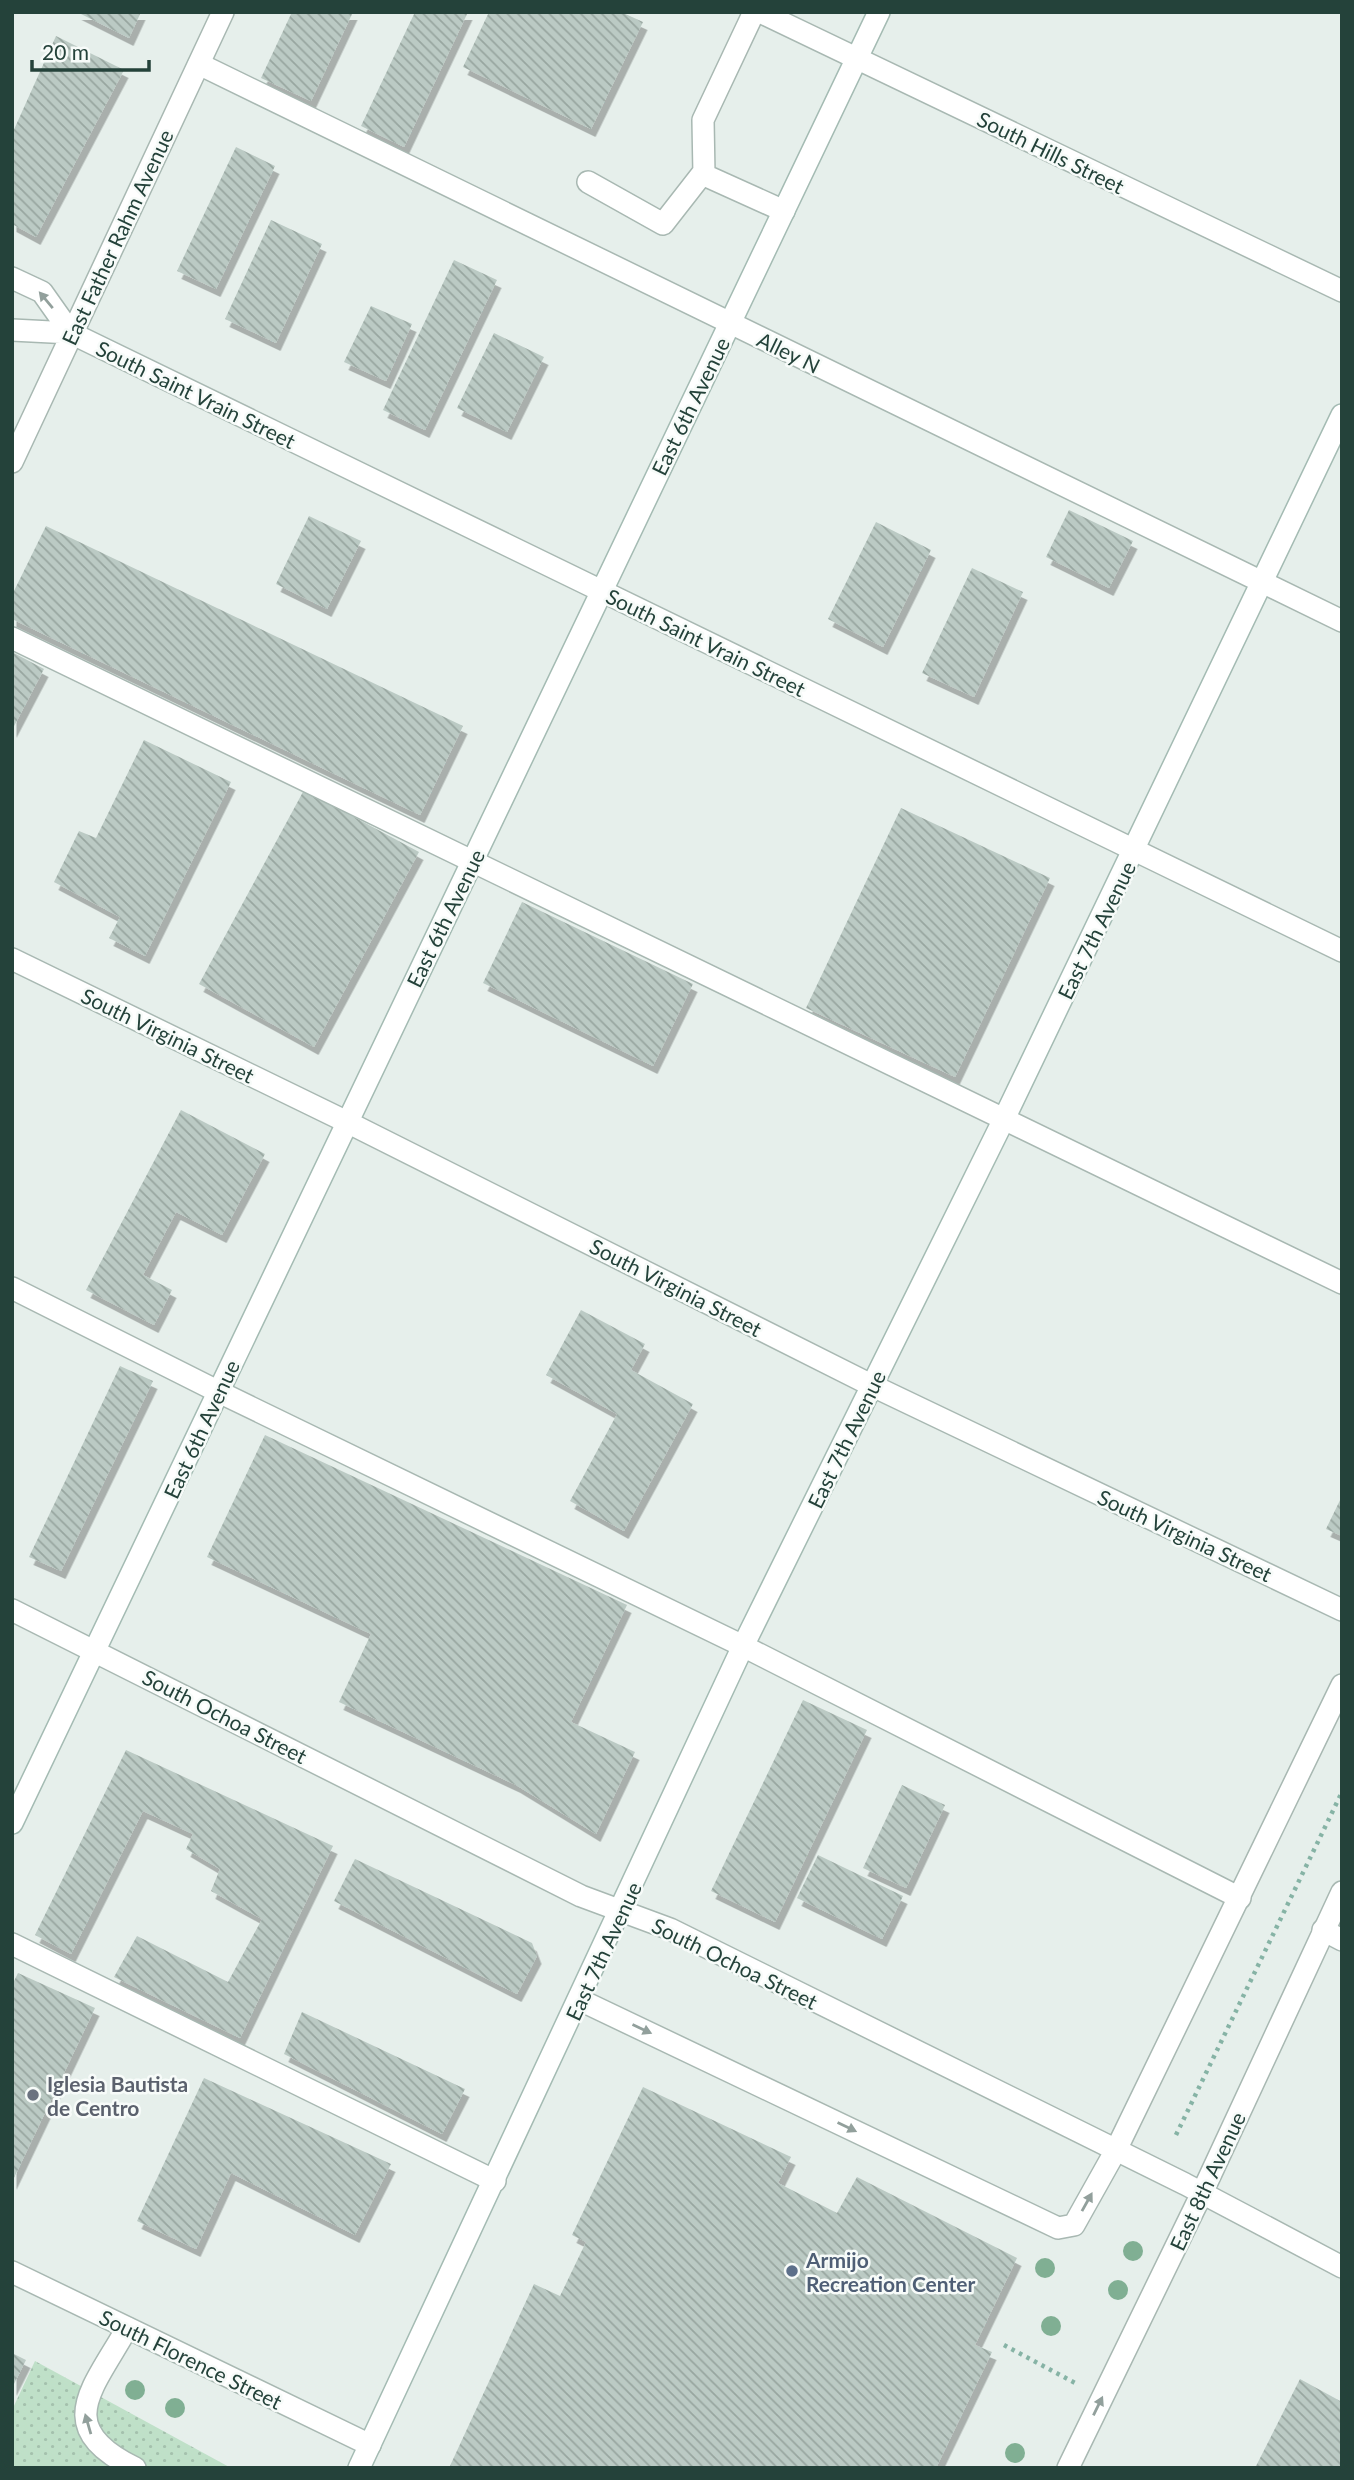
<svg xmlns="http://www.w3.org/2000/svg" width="1354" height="2480" font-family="Lato,sans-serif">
  <defs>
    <pattern id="park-dots" width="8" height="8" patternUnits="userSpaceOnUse" patternTransform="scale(1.75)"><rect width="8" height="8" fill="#bfe0c8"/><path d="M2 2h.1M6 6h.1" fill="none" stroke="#a4c1ad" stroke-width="1.8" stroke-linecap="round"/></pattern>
    <pattern id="building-back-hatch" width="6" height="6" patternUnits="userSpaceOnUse" patternTransform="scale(1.75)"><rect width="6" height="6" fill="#bbcac4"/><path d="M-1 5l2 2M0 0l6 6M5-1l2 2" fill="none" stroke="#98a6a0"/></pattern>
    <filter id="shadow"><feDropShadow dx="4.5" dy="8" stdDeviation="0" flood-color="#0004"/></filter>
  </defs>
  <rect width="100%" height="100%" fill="#e6efeb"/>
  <path fill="url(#park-dots)" d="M35,2361L231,2468H12V2410Z"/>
  <path fill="url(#building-back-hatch)" filter="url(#shadow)" d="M77,12H141L129,38Z
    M292,12H353L311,101L261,78Z
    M415,12H468L404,147L361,126Z
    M489,12H621L643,22L591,129L463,67Z
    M56,36L124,70L36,237L12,224V134Z
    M236,147L275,166L216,289L177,271Z
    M271,220L322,244L276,343L225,319Z
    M454,260L497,280L425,430L383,410Z
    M371,306L412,324L386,381L344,362Z
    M494,333L544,357L507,432L457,408Z
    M1069,510L1133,541L1109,588L1046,557Z
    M309,516L361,541L327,609L276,584Z
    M876,522L931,550L883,647L828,619Z
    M46,526L463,726L420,815L12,619V595Z
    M972,568L1023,592L974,697L922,673Z
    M12,652L44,669L12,730Z
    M144,740L231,782L145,956L109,938L120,917L54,882L79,831L96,838Z
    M304,790L419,852L314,1047L199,984Z
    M901,808L1050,878L955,1077L806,1008Z
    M522,902L693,984L653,1066L483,983Z
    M181,1110L265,1154L222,1235L176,1212L143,1275L172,1290L154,1325L86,1290Z
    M581,1310L645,1344L631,1370L693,1404L624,1531L570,1501L617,1414L546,1375Z
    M120,1366L153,1381L61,1571L29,1557Z
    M265,1435L627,1605L571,1722L635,1752L596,1834L516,1785L339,1702L371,1634L207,1557Z
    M1342,1496V1536L1326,1529Z
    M803,1700L867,1730L775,1922L711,1891Z
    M126,1750L333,1846L240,2038L114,1977L137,1936L228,1982L262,1919L211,1891L220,1869L186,1849L193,1834L143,1811L71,1954L35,1935Z
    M902,1785L945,1805L906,1888L863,1868Z
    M818,1855L903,1896L882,1939L797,1898Z
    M355,1859L532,1943L537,1956L517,1994L334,1901Z
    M18,1973L95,2008L12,2182V1985Z
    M302,2012L465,2089L442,2134L284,2054Z
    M204,2078L391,2164L355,2235L231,2173L196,2249L137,2221Z
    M643,2087L791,2157L778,2183L837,2213L857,2177L1017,2258L975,2345L992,2352L936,2468H449L534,2284L560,2296L586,2242L572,2235Z
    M12,2353L26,2360L12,2388Z
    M1300,2379L1342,2402V2468H1255Z"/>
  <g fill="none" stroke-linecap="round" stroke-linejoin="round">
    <g stroke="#a8b8b2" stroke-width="24">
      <path id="lane" d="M199,64L1342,621
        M704,175L703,120L754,12
        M588,182L663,224L702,174L784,211
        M12,638L1342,1283
        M12,1288L219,1392L743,1646L1240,1898
        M1323,1930L1342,1940
        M12,1944L495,2181
        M580,2000L1058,2228L1074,2225L1116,2150
        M127,2328C93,2389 51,2427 135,2468"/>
    </g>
    <g stroke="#a8b8b2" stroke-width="24">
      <path id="street" d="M760,12L1342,291
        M12,278L42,292L71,333
        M12,330L71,333L1342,951
        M12,462L223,12
        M12,959L347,1122L873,1386L1342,1610
        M12,1610L581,1896L670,1929L1185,2184L1342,2267
        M1116,2150L1342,1685
        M12,2272L370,2445
        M1068,2468L1202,2193L1342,1892"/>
    </g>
    <g stroke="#a4bbb3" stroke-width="24">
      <path id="secondary" d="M12,1823L879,12
        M359,2468L743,1646L1003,1121L1342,415"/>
    </g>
    <path stroke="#86b3a5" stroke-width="4.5" stroke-dasharray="3.5 5" stroke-linecap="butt" d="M1176,2135L1342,1792
      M1004,2345L1077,2384"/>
    <use href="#lane" stroke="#fff" stroke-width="21"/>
    <use href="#street" stroke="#fff" stroke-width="21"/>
    <use href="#secondary" stroke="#fff" stroke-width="21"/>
  </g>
  <g fill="#80af93">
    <circle cx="1133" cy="2251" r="10"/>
    <circle cx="1045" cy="2268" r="10"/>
    <circle cx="1118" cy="2290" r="10"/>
    <circle cx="1051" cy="2326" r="10"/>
    <circle cx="135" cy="2390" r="10"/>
    <circle cx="175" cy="2408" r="10"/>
    <circle cx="1015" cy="2453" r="10"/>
  </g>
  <defs><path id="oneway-solid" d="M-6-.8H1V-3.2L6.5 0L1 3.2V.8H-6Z" transform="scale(1.75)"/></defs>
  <g fill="#92a09c">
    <use href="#oneway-solid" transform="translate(46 300) rotate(-130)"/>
    <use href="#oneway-solid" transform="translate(642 2029) rotate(25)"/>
    <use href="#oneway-solid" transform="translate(847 2127) rotate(26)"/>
    <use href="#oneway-solid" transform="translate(1087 2202) rotate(-61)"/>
    <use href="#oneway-solid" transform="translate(1098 2406) rotate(-64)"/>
    <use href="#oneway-solid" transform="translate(88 2424) rotate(-106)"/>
  </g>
  <circle fill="#6b7280" stroke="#f7fbf9" stroke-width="2.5" cx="33" cy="2095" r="7"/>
  <circle fill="#5c6f8a" stroke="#f7fbf9" stroke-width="2.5" cx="792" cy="2271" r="7"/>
  <g text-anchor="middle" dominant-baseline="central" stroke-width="5" stroke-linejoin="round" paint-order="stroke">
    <g font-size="21" fill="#24423a" stroke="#f7fbf9">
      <text transform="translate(1051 152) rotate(26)">South Hills Street</text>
      <text transform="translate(117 237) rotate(-65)">East Father Rahm Avenue</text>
      <text transform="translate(789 352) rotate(26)">Alley N</text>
      <text transform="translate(196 394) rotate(26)">South Saint Vrain Street</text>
      <text transform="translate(690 406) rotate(-64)">East 6th Avenue</text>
      <text transform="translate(706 642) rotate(26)">South Saint Vrain Street</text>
      <text transform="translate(445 918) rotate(-64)">East 6th Avenue</text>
      <text transform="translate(1096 930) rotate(-64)">East 7th Avenue</text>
      <text transform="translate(168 1035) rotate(26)">South Virginia Street</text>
      <text transform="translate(676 1287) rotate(27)">South Virginia Street</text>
      <text transform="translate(201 1429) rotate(-65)">East 6th Avenue</text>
      <text transform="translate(846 1439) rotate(-64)">East 7th Avenue</text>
      <text transform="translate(1185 1535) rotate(25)">South Virginia Street</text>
      <text transform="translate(225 1716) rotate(27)">South Ochoa Street</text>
      <text transform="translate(603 1951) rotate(-65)">East 7th Avenue</text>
      <text transform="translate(735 1963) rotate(26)">South Ochoa Street</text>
      <text transform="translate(1207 2181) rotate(-65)">East 8th Avenue</text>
      <text transform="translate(191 2359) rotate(26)">South Florence Street</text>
    </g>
    <g font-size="21" font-weight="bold" fill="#5b616d" stroke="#f7fbf9" text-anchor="start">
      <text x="47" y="2083">Iglesia Bautista<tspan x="47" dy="24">de Centro</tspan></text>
    </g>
    <g font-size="21" font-weight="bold" fill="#4e5e75" stroke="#f7fbf9" text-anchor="start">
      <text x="806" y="2259">Armijo<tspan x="806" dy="24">Recreation Center</tspan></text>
    </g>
  </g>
  <rect width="1354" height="2480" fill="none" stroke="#24423a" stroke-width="28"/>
  <path d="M32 60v10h117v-10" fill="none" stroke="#24423a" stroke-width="3.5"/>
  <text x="42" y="60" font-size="21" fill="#24423a" stroke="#f7fbf9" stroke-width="5" paint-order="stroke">20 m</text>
</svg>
